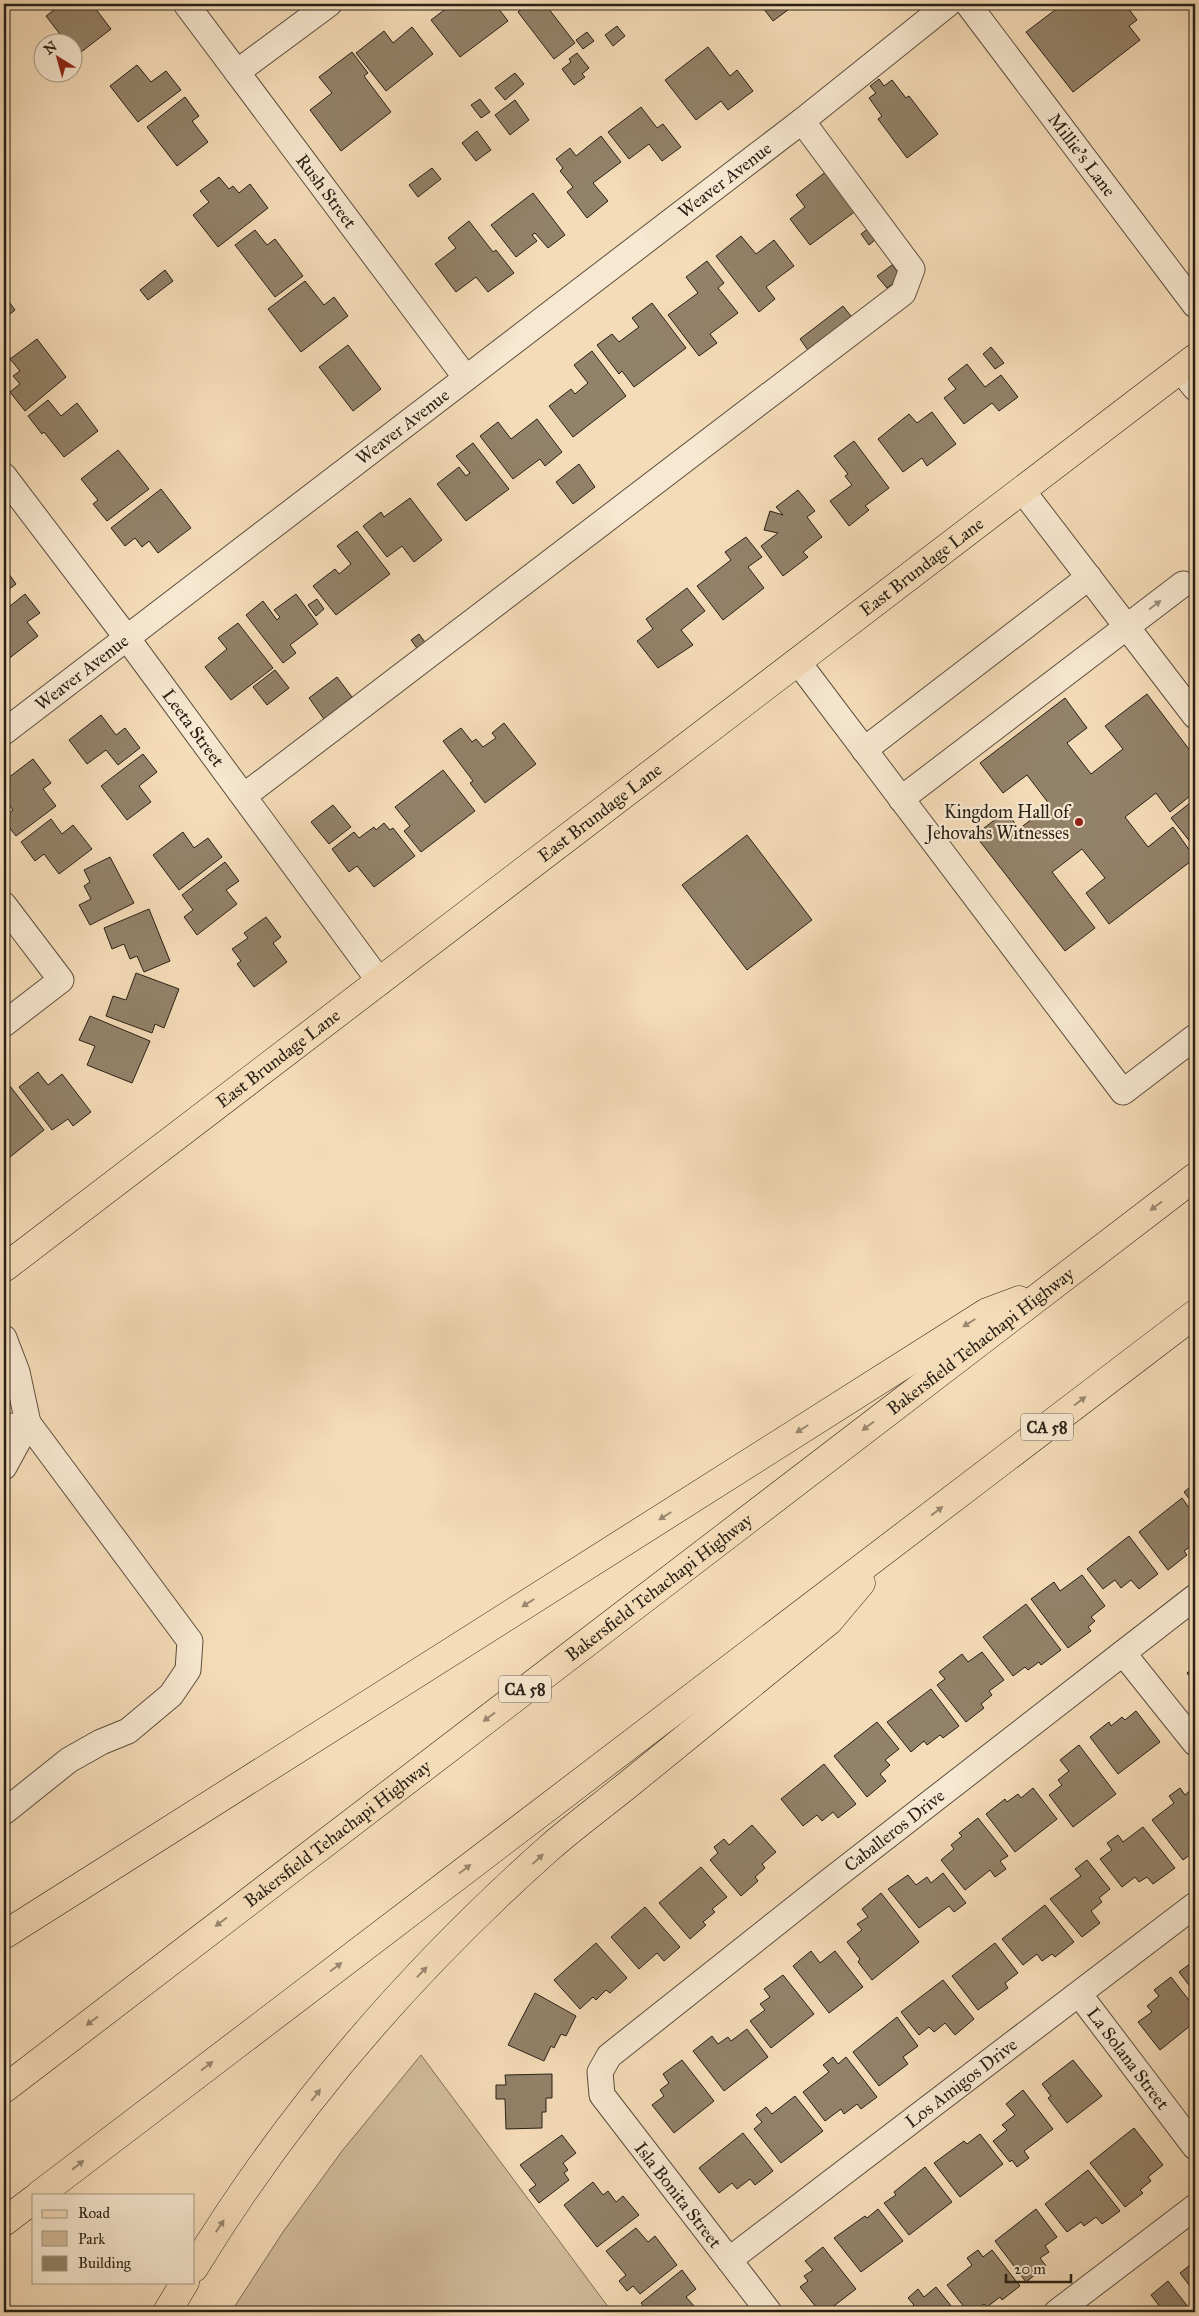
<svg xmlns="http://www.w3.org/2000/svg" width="1199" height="2316" font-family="'IM FELL Great Primer',serif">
  <rect width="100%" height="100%" fill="#f5dcb8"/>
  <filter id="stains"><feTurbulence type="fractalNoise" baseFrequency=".004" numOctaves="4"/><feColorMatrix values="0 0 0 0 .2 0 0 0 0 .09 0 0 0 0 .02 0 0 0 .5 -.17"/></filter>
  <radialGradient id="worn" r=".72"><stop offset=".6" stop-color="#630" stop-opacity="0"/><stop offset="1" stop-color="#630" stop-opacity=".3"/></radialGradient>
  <path fill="#d2bc9c" stroke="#7d6e59" d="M421,2055L612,2312H231L283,2232L342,2151Z"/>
  <path fill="#93826a" stroke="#282016" d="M62,4H101L95,8L111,29L76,56L72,51V42H66L46,16Z
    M452,4H495L508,21L460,57L431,20Z
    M529,4H545L575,43L554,59L518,12Z
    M760,4H796L773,21Z
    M1063,4H1125L1137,20L1129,26L1140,40L1073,92L1026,32Z
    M617,26L625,36L613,46L605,35Z
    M412,27L433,54L386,91L356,53L384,31L393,43Z
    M587,32L594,41L583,49L576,40Z
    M708,47L730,76L737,70L753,91L728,110L721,101L696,120L665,80Z
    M352,52L368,73L364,76L391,112L341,151L310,110L332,93L319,77Z
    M577,53L589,68L582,74L585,77L574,85L562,69L571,62L569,59Z
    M137,65L151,82L166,71L181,90L138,122L110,86Z
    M515,73L524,84L505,100L495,88Z
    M879,79L884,86L892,80L906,98L909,96L938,134L907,158L878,119L882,116L869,98L876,93L870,86Z
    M185,97L199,116L192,121L208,142L177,166L147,127Z
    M480,99L490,112L481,118L471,105Z
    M515,100L529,120L510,135L495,115Z
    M641,107L657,128L663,124L681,147L662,161L649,144L629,159L608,132Z
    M477,131L491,150L476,161L462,143Z
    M601,136L621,162L593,183L608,201L587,218L567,192L573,187L560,171L563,168L556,159L570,148L576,156Z
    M432,168L441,179L418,197L409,185Z
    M827,171L857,210L810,245L790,219L805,207L796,195Z
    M219,177L229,189L233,186L239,193L250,184L268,208L218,247L193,215L209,202L200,191Z
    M533,193L565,235L548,248L535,233L532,235L537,241L516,257L491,225Z
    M469,221L493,252L496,250L514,273L488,292L476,277L456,292L435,264L456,248L448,238Z
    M873,225L881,235L869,245L861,234Z
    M255,230L267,245L275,239L303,276L275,297L235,245Z
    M741,236L756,254L774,240L794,266L766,287L775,299L759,312L716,256Z
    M707,261L724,283L718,288L738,313L710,334L717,343L699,356L668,315L698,293L686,277Z
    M892,265L902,277L887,288L877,276Z
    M165,270L173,281L148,300L140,290Z
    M305,281L324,305L334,297L348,316L301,352L268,309Z
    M4,295L15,310L4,319Z
    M652,303L686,348L634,387L622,371L619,374L597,345L612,334L619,342L639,327L632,318Z
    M843,306L854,320L810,353L800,339Z
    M37,339L66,377L25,411L10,392L20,384L13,376L20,371L10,359Z
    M348,345L381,389L353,411L319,367Z
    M991,347L1004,363L995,369L983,354Z
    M592,351L626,396L573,437L549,406L571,389L575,394L588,383L574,365Z
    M967,364L985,387L1001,375L1018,397L999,411L992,403L964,424L944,398L956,389L948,379Z
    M48,400L61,416L77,403L98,431L64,457L44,432L42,434L28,416Z
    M932,412L956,444L927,466L922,458L903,472L878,439L909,414L917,423Z
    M537,419L562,452L545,466L540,459L513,479L480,436L498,422L511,439Z
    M854,441L889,488L865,506L869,510L849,526L830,501L852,485L845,476L848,474L834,456Z
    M473,443L509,489L466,521L437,484L459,467L466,476L470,473L456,456Z
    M118,450L149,489L107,521L93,504L98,500L81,479Z
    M579,464L595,487L573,504L556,482Z
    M161,489L191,528L158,553L149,541L142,547L135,538L125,546L111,528Z
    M798,490L815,511L807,517L822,537L803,552L808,557L783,576L761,546L778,533L764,530L770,511L783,515L776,507Z
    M410,498L442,540L414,562L402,546L387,557L363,526L381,512L384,517Z
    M357,531L390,574L336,615L313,586L335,569L339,574L351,564L337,546Z
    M746,537L762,557L748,567L764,588L723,620L697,586L731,560L725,552Z
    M4,567L16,584L4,593Z
    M687,588L705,611L681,630L693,645L658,668L637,641L653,629L646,619Z
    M25,594L40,613L27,622L38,636L7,660L4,655V611Z
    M296,594L318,624L290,645L296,653L283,663L246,615L263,601L277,620L280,617L274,610Z
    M317,599L324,609L316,616L308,605Z
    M238,623L273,668L231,700L205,667L227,649L218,638Z
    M419,634L427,645L419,651L411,640Z
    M275,670L289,688L267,705L253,687Z
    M337,677L352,697L324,719L309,698Z
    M1147,694L1195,757V792L1170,812L1156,793L1125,817L1148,847L1173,827L1195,858L1109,924L1086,893L1105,878L1082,849L1052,872L1095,928L1065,951L975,835L1006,811L1019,829L1050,805L1027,775L1003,793L980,763L1065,698L1087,728L1067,743L1091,774L1123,749L1105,726Z
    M101,715L116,735L125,728L140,748L118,765L106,750L87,764L69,740Z
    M504,723L536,764L485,803L470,783L473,781L443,741L461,728L472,742L476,739L483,747L496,738L492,733Z
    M143,754L157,772L139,786L151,802L127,820L101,786Z
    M33,759L51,783L43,789L56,806L16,836L4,821V817L13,810L4,798L9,794L4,787V781Z
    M443,770L475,811L421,852L404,831L410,826L395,807Z
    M1195,799V842L1192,844L1171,818Z
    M333,805L351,827L329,844L311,822Z
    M51,819L62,834L73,825L92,849L59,874L44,854L35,861L21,842Z
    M384,823L390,830L393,828L415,856L374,887L357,866L349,872L332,849L354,832L359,838L374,827L376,830Z
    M183,832L194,848L208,838L222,857L179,890L153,855Z
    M747,835L812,920L747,970L682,885Z
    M110,857L134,903L90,925L79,905L91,899L84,886L90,882L84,870Z
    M225,862L239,881L226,890L237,904L197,935L184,917L193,910L182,895Z
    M149,909L170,961L144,972L137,956L130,959L124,944L112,949L104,928Z
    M266,917L281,937L273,943L287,962L254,987L237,964L241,961L232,949L248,938L244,933Z
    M136,973L179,989L164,1028L155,1024L152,1033L106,1016L113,996L126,1000Z
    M90,1016L150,1041L132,1083L87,1065L95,1046L79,1040Z
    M38,1072L48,1085L62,1074L91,1112L73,1126L68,1119L52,1130L19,1087Z
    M10,1086L44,1130L10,1157L4,1149V1091Z
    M1195,1472V1506L1184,1492L1195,1483L1190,1476Z
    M1182,1498L1195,1516V1537L1192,1540L1194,1544L1184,1551L1187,1555L1168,1570L1139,1532Z
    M1129,1536L1158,1574L1139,1589L1131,1580L1121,1588L1115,1580L1103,1589L1087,1569Z
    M1082,1575L1105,1606L1091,1617L1095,1621L1088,1627L1091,1631L1068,1648L1031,1599L1054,1582L1060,1591Z
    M1026,1604L1061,1650L1041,1665L1039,1662L1028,1670L1025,1667L1013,1676L983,1637Z
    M982,1652L1004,1680L989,1691L992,1695L981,1704L984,1708L966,1722L937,1685L945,1679L939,1672L962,1654L968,1662Z
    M1195,1667V1683L1187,1673Z
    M931,1689L959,1726L943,1738L940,1735L927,1745L924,1741L911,1752L887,1722Z
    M1136,1711L1160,1742L1118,1774L1090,1737L1109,1722L1111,1726L1122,1717L1125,1720Z
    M877,1722L899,1749L885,1760L890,1765L880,1774L886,1781L867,1797L834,1756Z
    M1079,1745L1116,1794L1073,1827L1049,1795L1062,1785L1058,1780L1069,1771L1060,1760Z
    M824,1764L856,1804L838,1818L833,1812L822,1821L817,1815L803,1826L781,1799Z
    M1194,1787L1195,1851L1183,1860L1152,1820L1174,1803L1169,1796L1180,1788L1185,1795Z
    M1033,1788L1057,1819L1015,1852L986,1814L1005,1799L1007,1802L1018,1794L1021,1798Z
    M978,1818L1008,1856L1000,1861L1006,1869L995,1877L990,1870L965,1890L941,1860L954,1849L951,1845L962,1836L959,1833Z
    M752,1825L776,1852L762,1864L765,1868L755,1877L758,1881L741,1896L710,1860L718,1853L714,1847L724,1839L729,1845Z
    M1143,1827L1175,1868L1153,1884L1147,1877L1139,1882L1135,1877L1122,1887L1100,1859L1112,1850L1107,1843L1118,1835L1123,1842Z
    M1087,1860L1110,1889L1099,1898L1102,1902L1091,1911L1100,1923L1082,1937L1050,1899L1081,1876L1075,1869Z
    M701,1867L727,1897L712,1909L715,1912L703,1922L706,1925L690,1939L659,1903Z
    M943,1873L966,1903L954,1912L949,1906L919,1928L888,1889L908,1875L916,1885L927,1877L931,1883Z
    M881,1893L919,1942L872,1980L858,1962L860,1959L847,1942L862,1930L857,1924L868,1917L862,1909Z
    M1045,1905L1074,1942L1055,1957L1052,1954L1042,1961L1037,1954L1023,1965L1002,1939Z
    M645,1907L680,1947L664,1961L657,1953L639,1969L611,1937Z
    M596,1943L627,1978L610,1993L606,1990L596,2000L593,1997L580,2009L554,1980Z
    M995,1943L1018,1973L1005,1983L1008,1988L978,2010L952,1976Z
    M811,1951L820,1963L835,1951L863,1987L829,2013L793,1966Z
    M1195,1960V1993L1179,1972Z
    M783,1975L814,2014L771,2048L750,2021L765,2010L760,2004L770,1997L764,1989Z
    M1171,1977L1195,2008V2022L1160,2050L1138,2022L1152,2012L1147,2006L1159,1996L1154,1990Z
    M943,1980L974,2019L955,2035L945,2023L934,2032L929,2027L919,2035L901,2012Z
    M535,1993L576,2016L566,2036L561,2034L554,2048L551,2046L544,2061L508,2045Z
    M897,2017L918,2046L903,2057L908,2064L879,2086L853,2052Z
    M747,2029L768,2057L724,2091L693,2051L712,2036L718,2044L728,2037L731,2041Z
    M833,2057L838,2064L846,2057L877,2097L861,2109L857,2104L844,2114L841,2109L825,2121L803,2092L829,2072L823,2065Z
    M682,2060L714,2101L674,2133L652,2105L664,2096L660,2090L669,2083L663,2074Z
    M1073,2060L1102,2096L1067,2123L1048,2098L1051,2096L1042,2084Z
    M552,2074V2098H546V2112H542V2128L506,2129L505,2099H496V2085H506L505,2075Z
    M1023,2090L1053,2129L1024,2151L1029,2158L1017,2167L1012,2160L1010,2162L993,2141L1007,2130L1002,2125L1015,2115L1006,2104Z
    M795,2096L823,2131L781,2163L754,2129L762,2122L756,2115L766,2107L772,2114Z
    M1134,2128L1163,2165L1148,2177L1151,2181L1140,2190L1143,2193L1125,2207L1090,2163Z
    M743,2133L773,2171L755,2185L750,2179L737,2189L732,2183L719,2193L699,2168Z
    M980,2134L1003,2164L960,2197L934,2163L964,2141L967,2144Z
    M562,2135L576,2153L563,2163L568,2170L564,2173L569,2180L539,2203L529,2190L536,2185L520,2165Z
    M925,2167L952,2202L909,2235L884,2203L896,2195L894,2192Z
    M1088,2170L1120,2211L1102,2224L1096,2217L1084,2226L1081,2222L1067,2232L1045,2204Z
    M593,2182L603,2195L608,2191L616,2202L623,2196L639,2215L597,2247L564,2205Z
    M878,2209L903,2241L861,2272L834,2238L865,2216L867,2218Z
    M1036,2209L1057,2237L1045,2246L1049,2252L1040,2258L1046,2266L1026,2282L995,2241Z
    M636,2228L648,2242L655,2236L677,2265L640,2294L633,2286L627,2291L619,2281L626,2275L606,2251Z
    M823,2247L856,2289L826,2312H820L800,2287L808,2281L804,2276L813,2270L805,2261Z
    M978,2250L983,2257L992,2250L1020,2286L1002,2300L1000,2297L987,2307L984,2304L973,2312H968L947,2285L972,2265L967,2258Z
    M1195,2261V2293L1180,2273Z
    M682,2270L696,2289L686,2297L695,2307L689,2312H648L641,2303Z
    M1168,2281L1192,2312H1154L1160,2307L1151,2295Z
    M936,2287L956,2312H905L914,2305L908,2298L918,2289L924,2297Z"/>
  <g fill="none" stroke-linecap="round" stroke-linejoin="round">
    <g stroke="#5b4f3e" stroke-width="27">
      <g id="minor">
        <path id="s1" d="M186,4L466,378"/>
        <path id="s2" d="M968,4L1195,305"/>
        <path d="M237,72L329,4"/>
        <path d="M1180,369L1195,388"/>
        <path id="s3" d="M4,476L127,638L380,982"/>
        <path d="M1022,490L1195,716"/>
        <path d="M798,662L1123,1092L1195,1037"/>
        <path id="s4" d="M4,732L802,121L948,4"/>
        <path d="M864,750L1089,577"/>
        <path d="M244,796L903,293L912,269L802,121"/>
        <path d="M901,799L1183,584"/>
        <path d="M4,905L61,980L4,1024"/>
        <path d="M4,1338L17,1372L28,1423L4,1428"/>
        <path d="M4,1467L28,1423L190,1641L188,1670L171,1695L128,1731L101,1742L69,1760L4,1812"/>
        <path d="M1123,1653L1195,1743"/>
        <path id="s5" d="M1079,1994L1195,2147"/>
        <path id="s6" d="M729,2260L1195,1905"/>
        <path id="s7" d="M769,2312L602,2095L600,2072L609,2056L832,1879L1195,1597"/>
        <path d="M1057,2312L1195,2207"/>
      </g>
    </g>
    <g stroke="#282016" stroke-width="29">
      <g id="major">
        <path id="s8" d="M4,1268L1195,358"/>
      </g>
    </g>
    <g stroke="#282016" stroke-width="29">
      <g id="highway">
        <path d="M4,1935L987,1312L1019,1300"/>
        <path id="s9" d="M4,2089L1195,1177"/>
        <path d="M39,2195L1195,1314"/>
        <path d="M4,2222L34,2199"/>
        <path d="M194,2268C289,2112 411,1971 548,1849C574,1826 603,1805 630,1783C697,1729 762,1675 829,1621L861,1583"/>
        <path d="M167,2312L185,2282"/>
      </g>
    </g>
    <use href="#minor" stroke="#f8e8d1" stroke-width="25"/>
    <use href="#major" stroke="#f5dcb8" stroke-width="28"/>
    <use href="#highway" stroke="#f5dcb8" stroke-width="28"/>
  </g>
  <defs><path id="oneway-solid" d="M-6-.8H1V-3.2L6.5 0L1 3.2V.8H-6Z" transform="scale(1.25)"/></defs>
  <use fill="#9a8e7d" href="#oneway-solid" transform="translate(1155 605) rotate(-37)"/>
  <g fill="#99876f">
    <use href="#oneway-solid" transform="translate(1156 1206) rotate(143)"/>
    <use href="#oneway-solid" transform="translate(969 1323) rotate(148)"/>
    <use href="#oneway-solid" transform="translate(1080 1401) rotate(-37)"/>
    <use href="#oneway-solid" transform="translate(868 1426) rotate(143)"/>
    <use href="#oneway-solid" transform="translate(802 1429) rotate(148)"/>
    <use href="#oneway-solid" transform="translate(937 1511) rotate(-37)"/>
    <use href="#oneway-solid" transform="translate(665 1516) rotate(148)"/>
    <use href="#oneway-solid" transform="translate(528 1603) rotate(148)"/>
    <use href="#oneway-solid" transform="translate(489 1717) rotate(143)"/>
    <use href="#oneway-solid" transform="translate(538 1859) rotate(-43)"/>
    <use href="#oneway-solid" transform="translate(465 1869) rotate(-37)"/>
    <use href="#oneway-solid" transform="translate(221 1922) rotate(143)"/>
    <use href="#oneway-solid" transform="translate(336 1967) rotate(-37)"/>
    <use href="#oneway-solid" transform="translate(422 1972) rotate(-46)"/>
    <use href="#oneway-solid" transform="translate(92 2021) rotate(143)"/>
    <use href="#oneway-solid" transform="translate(207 2066) rotate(-37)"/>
    <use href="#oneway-solid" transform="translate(316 2095) rotate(-52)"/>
    <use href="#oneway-solid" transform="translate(78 2165) rotate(-38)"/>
    <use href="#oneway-solid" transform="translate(220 2226) rotate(-56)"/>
  </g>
  <circle fill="#8f2418" stroke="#f8e8d1" stroke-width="2" cx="1079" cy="822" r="5"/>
  <g text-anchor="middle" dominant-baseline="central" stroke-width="4.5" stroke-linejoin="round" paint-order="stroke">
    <g fill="#f8e8d1" stroke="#665c4e" stroke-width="1">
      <rect x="1021" y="1413.5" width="52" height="27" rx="4"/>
      <rect x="499" y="1675.5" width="52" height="27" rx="4"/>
    </g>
    <g font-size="16" font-weight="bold" fill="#282016">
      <text x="1047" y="1427">CA 58</text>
      <text x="525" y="1689">CA 58</text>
    </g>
    <g font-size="18" fill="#282016" stroke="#f8e8d1">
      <text stroke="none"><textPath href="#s2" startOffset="189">Millie's Lane</textPath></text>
      <text stroke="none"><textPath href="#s4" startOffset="908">Weaver Avenue</textPath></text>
      <text stroke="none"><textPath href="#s1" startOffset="234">Rush Street</textPath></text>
      <text stroke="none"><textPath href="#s4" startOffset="502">Weaver Avenue</textPath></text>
      <text stroke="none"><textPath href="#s8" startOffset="1155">East Brundage Lane</textPath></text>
      <text stroke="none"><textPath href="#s4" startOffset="98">Weaver Avenue</textPath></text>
      <text stroke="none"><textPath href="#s3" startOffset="315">Leeta Street</textPath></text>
      <text stroke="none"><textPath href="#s8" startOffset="750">East Brundage Lane</textPath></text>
      <text stroke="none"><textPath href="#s8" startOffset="345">East Brundage Lane</textPath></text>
      <text stroke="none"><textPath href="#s9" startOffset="1230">Bakersfield Tehachapi Highway</textPath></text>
      <text stroke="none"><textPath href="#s9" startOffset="825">Bakersfield Tehachapi Highway</textPath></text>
      <text stroke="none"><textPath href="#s7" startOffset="679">Caballeros Drive</textPath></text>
      <text stroke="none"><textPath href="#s9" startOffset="420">Bakersfield Tehachapi Highway</textPath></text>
      <text stroke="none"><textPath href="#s5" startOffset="81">La Solana Street</textPath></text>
      <text stroke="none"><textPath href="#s6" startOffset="292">Los Amigos Drive</textPath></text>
      <text transform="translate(678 2195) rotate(52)">Isla Bonita Street</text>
    </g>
    <g font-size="18" fill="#282016" stroke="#f8e8d1" text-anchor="end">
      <text x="1069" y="812">Kingdom Hall of<tspan x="1069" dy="21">Jehovahs Witnesses</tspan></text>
    </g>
  </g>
  <rect width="1199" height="2316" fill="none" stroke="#f5dcb8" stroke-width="20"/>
  <rect x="5" y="5" width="1189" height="2306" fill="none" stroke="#282016" stroke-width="2.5"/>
  <rect x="10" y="10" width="1179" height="2296" fill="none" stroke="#282016"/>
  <rect x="32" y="2194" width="162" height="90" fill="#f8e8d1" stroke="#a59886"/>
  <rect x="42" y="2210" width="25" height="8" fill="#f5dcb8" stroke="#a59886"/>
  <text x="78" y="2218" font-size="15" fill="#282016">Road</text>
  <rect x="42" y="2231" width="25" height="15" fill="#d2bc9c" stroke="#a59886"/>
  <text x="78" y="2244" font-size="15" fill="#282016">Park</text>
  <rect x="42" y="2256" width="25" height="15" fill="#93826a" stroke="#a59886"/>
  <text x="78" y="2268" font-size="15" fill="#282016">Building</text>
  <g transform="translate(58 58) rotate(323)"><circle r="24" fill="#f8e8d1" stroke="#a59886"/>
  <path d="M0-4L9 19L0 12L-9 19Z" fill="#8f2418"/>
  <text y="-8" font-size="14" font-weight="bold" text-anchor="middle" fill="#282016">N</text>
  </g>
  <path d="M1006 2274v8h65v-8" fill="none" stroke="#282016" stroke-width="2.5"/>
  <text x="1014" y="2274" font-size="15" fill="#282016" stroke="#f8e8d1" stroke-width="4" paint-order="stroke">20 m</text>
  <rect width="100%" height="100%" filter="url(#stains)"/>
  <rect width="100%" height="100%" fill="url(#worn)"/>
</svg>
